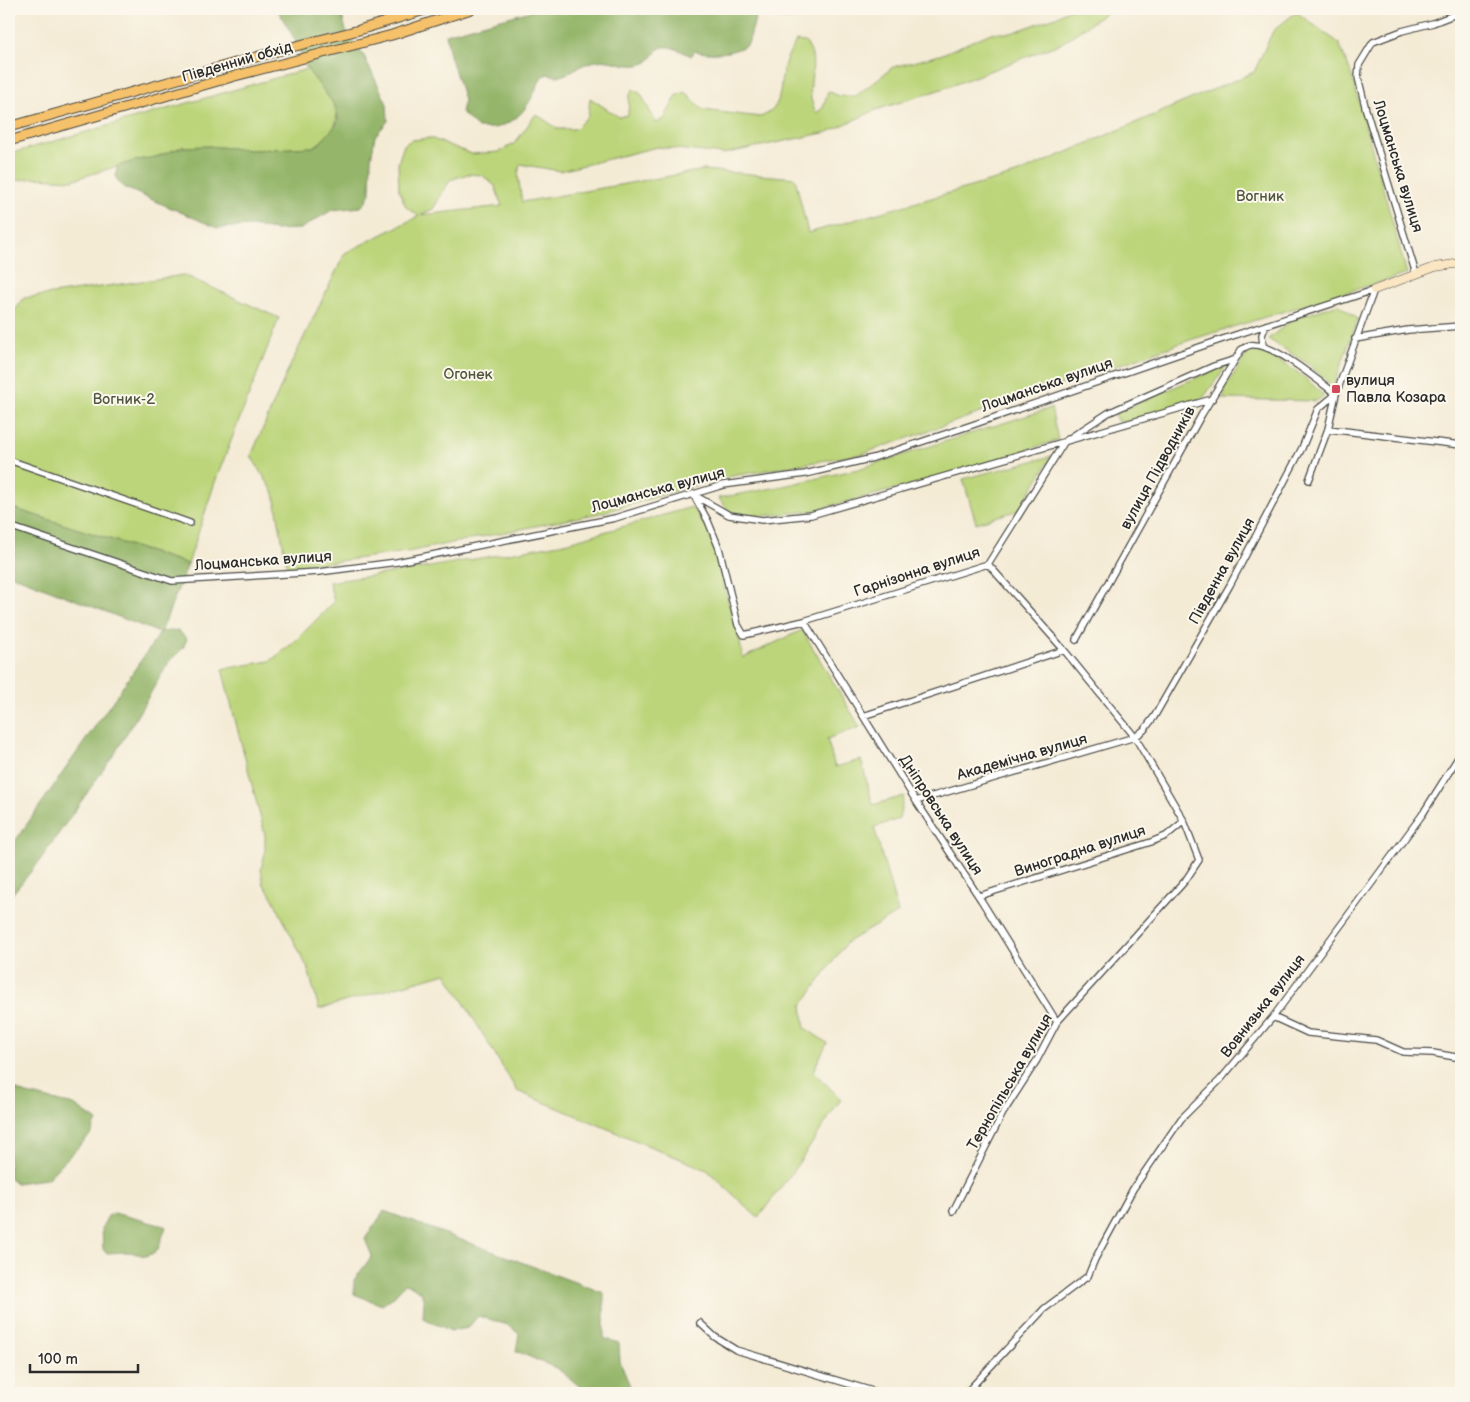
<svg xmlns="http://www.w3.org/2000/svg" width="1470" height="1402" font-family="'Balsamiq Sans',sans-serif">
  <rect width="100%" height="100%" fill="#fbf7ec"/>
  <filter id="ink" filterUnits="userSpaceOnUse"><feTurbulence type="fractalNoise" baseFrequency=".02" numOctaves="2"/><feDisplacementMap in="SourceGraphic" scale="10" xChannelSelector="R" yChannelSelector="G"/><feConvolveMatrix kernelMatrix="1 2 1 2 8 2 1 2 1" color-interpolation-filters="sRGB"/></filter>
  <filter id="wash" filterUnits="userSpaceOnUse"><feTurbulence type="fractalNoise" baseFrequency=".0096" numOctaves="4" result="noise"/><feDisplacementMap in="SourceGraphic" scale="20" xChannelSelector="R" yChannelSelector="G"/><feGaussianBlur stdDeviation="1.12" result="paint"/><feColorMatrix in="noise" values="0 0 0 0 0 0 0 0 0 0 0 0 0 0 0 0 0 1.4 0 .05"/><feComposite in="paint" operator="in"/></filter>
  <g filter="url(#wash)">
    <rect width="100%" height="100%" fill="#f4ebd5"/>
    <path fill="#bcd57a" stroke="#748052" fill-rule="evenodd" d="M1069,9H1111L1062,43L948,87L876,110L828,132L723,154L657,147L560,171L520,164L518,175L522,202L704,170L795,178L808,233L1016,174L1254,72L1273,31L1296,12L1339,43L1351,74L1407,274L1190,340L862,454L715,479L605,512L407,552L287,568L274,493L251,456L288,370L345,253L419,216L406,207L399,190L398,163L404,145L411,140L430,138L472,154L499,152L515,143L536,114L558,129H575L588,116L590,98L619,117L628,115L629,97L633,89L641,94L656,123L664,119L677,95L686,92L703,110L760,117C785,109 778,87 784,67C786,58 792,49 796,41L805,42C820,59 808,78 811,99C812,103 814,109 816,113L823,108L828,91L839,96H856L893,67L940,55L991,33H1011L1056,17ZM468,174L482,175L495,186L502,206L421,215L433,209L450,180Z
      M307,69C330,99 357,119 313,147L252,150L208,146L182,147L156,157L138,160L72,180L36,178L9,181V154Z
      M184,275L279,318L215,482L188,564L9,507V319L24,298Z
      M1338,304L1358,319L1333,387L1310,365L1268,339L1293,319Z
      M1251,348C1284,362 1299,370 1324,396L1316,401L1223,399L1226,386Z
      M1228,364L1203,398L1124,422L1117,421L1115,413Z
      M1051,408L1058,440L953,474L812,511L763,516L730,512L718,498L779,487L858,469Z
      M1052,456L1019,510L976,523L963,479Z
      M692,507L708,530L739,638L743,658L802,630L860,727L827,739L835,767L861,760L873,805L904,796L899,819L874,827L898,913L847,942L802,1005L805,1028L827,1043L813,1071L841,1099L801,1160L758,1218L707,1170L517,1091L446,973L319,1009L308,969L272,897L263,883L261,869L265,853V835L222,669L270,661L293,643L334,602L329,582L430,567L565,543Z"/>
    <path fill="#95b66a" stroke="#60704a" d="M277,9H340L347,34L364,56L387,104L388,121L375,136L371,159L370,193L365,203L361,207L332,210L300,229L275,230L252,226L217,228L123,187L116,178L117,166L138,160L156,157L182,147L208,146L252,150L313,147L319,144L336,125L338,119L336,107L307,69L294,38Z
      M538,9H758L748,44C733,54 712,55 694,51L691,56C647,32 663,62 638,65C624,67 609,58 596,61C591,62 585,64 581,66C569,71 563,80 549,74L542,76C532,97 525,118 501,126C494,129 485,128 478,128L461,112L464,100L450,55L446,34Z
      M777,9H822C810,14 791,24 778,17Z
      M9,507L188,564L161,632L178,630L187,639L183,648L169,662L115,753L38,863L9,898V850L160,633L9,574Z
      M9,1085L23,1093L74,1105L97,1121L91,1134L47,1179L16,1183L9,1177Z
      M384,1211L604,1293V1338L619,1343L620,1362L633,1393H588L558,1369L516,1351L519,1334L508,1325L478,1316L468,1328L451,1331L423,1318L424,1302L421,1292L412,1286L405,1284L392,1298L382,1305L354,1294V1280L372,1256L365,1239Z
      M114,1213L164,1226L166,1227L158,1249L154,1253L145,1256L130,1252L106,1253L103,1249L102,1227L108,1216Z"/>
  </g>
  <g filter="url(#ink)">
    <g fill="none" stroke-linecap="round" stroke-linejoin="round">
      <g stroke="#494844" stroke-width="8">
        <path id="street" d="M1416,274L1366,110L1358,77L1359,65L1373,42L1402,31L1433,23L1461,12
          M1355,339L1408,330L1461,326
          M1263,346L1262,335L1266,325
          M1328,429L1461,445
          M9,460L190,523
          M1309,480L1328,429L1336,394L1374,290
          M693,494L708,521L719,548L738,625L744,635L804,621L988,564L1065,441L1108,413L1214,366L1233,360
          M694,495L729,515L762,520L811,515L1212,399
          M9,526L172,581L319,572L397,562L615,518L723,485L805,474L873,458L975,424L1223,339L1374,290
          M804,621L916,801L981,900L1057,1022
          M1076,640L1202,414L1241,350C1245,347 1249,344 1255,345C1275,345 1319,381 1336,394
          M863,716L1064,650
          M916,801L1135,737L1144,730L1154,717L1230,585L1302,448L1318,409L1336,394
          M979,896L1151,842L1166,836L1184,821
          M1273,1017L1308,1033L1376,1040L1403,1052L1433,1053L1461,1058
          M953,1211L1003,1113L1037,1060L1057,1022L1185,881L1199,860L1184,821L1135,737L1064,650L988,564
          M700,1323L715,1337L736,1350L879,1393
          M966,1393L1044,1309L1088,1276L1095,1259L1133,1189L1181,1119L1221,1079L1273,1017L1422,815L1461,753"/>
      </g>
      <g stroke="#494844" stroke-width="9">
        <path id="secondary" d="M1374,290L1435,267L1461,263"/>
      </g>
      <g stroke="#494844" stroke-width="11">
        <path id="primary" d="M9,127L288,48L359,30L428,9
          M9,141L235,76L392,35L471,9"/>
      </g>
      <use href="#street" stroke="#fff" stroke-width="5.5"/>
      <use href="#secondary" stroke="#fbe6c4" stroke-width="8"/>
      <use href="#primary" stroke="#f5c16b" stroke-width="9"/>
    </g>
  </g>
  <rect fill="#d1495b" stroke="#fbf7ec" stroke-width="2" x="1331" y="384" width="10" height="10" rx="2.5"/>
  <g text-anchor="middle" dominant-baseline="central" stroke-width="4" stroke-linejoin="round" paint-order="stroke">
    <g font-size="15" fill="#2b2b2b" stroke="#fbf7ec">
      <text transform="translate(237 62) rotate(-16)">Південний обхід</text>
      <text transform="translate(1398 166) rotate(73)">Лоцманська вулиця</text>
      <text transform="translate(1047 385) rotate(-19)">Лоцманська вулиця</text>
      <text transform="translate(1158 468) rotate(-61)">вулиця Підводників</text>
      <text transform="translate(658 490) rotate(-15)">Лоцманська вулиця</text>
      <text transform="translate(263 561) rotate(-4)">Лоцманська вулиця</text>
      <text transform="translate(1222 571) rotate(-61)">Південна вулиця</text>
      <text transform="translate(917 572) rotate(-18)">Гарнізонна вулиця</text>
      <text transform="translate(1022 757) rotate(-16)">Академічна вулиця</text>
      <text transform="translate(941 815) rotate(57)">Дніпровська вулиця</text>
      <text transform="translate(1080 851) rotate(-18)">Виноградна вулиця</text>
      <text transform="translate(1263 1006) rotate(-52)">Вовнизька вулиця</text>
      <text transform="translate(1010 1082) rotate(-60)">Тернопільська вулиця</text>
    </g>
    <g font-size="15" fill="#4f563f" stroke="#fbf7ec">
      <text x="1260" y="196">Вогник</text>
      <text x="468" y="374">Огонек</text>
      <text x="124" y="399">Вогник-2</text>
    </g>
    <g font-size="15" fill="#2b2b2b" stroke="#fbf7ec" text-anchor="start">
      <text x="1346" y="380">вулиця<tspan x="1346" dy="17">Павла Козара</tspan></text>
    </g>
  </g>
  <rect width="1470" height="1402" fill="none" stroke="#fbf7ec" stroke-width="30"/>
  <path d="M30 1364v8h108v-8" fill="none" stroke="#2b2b2b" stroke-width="2.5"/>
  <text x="38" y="1364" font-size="15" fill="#2b2b2b" stroke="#fbf7ec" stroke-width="4" paint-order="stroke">100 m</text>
</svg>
